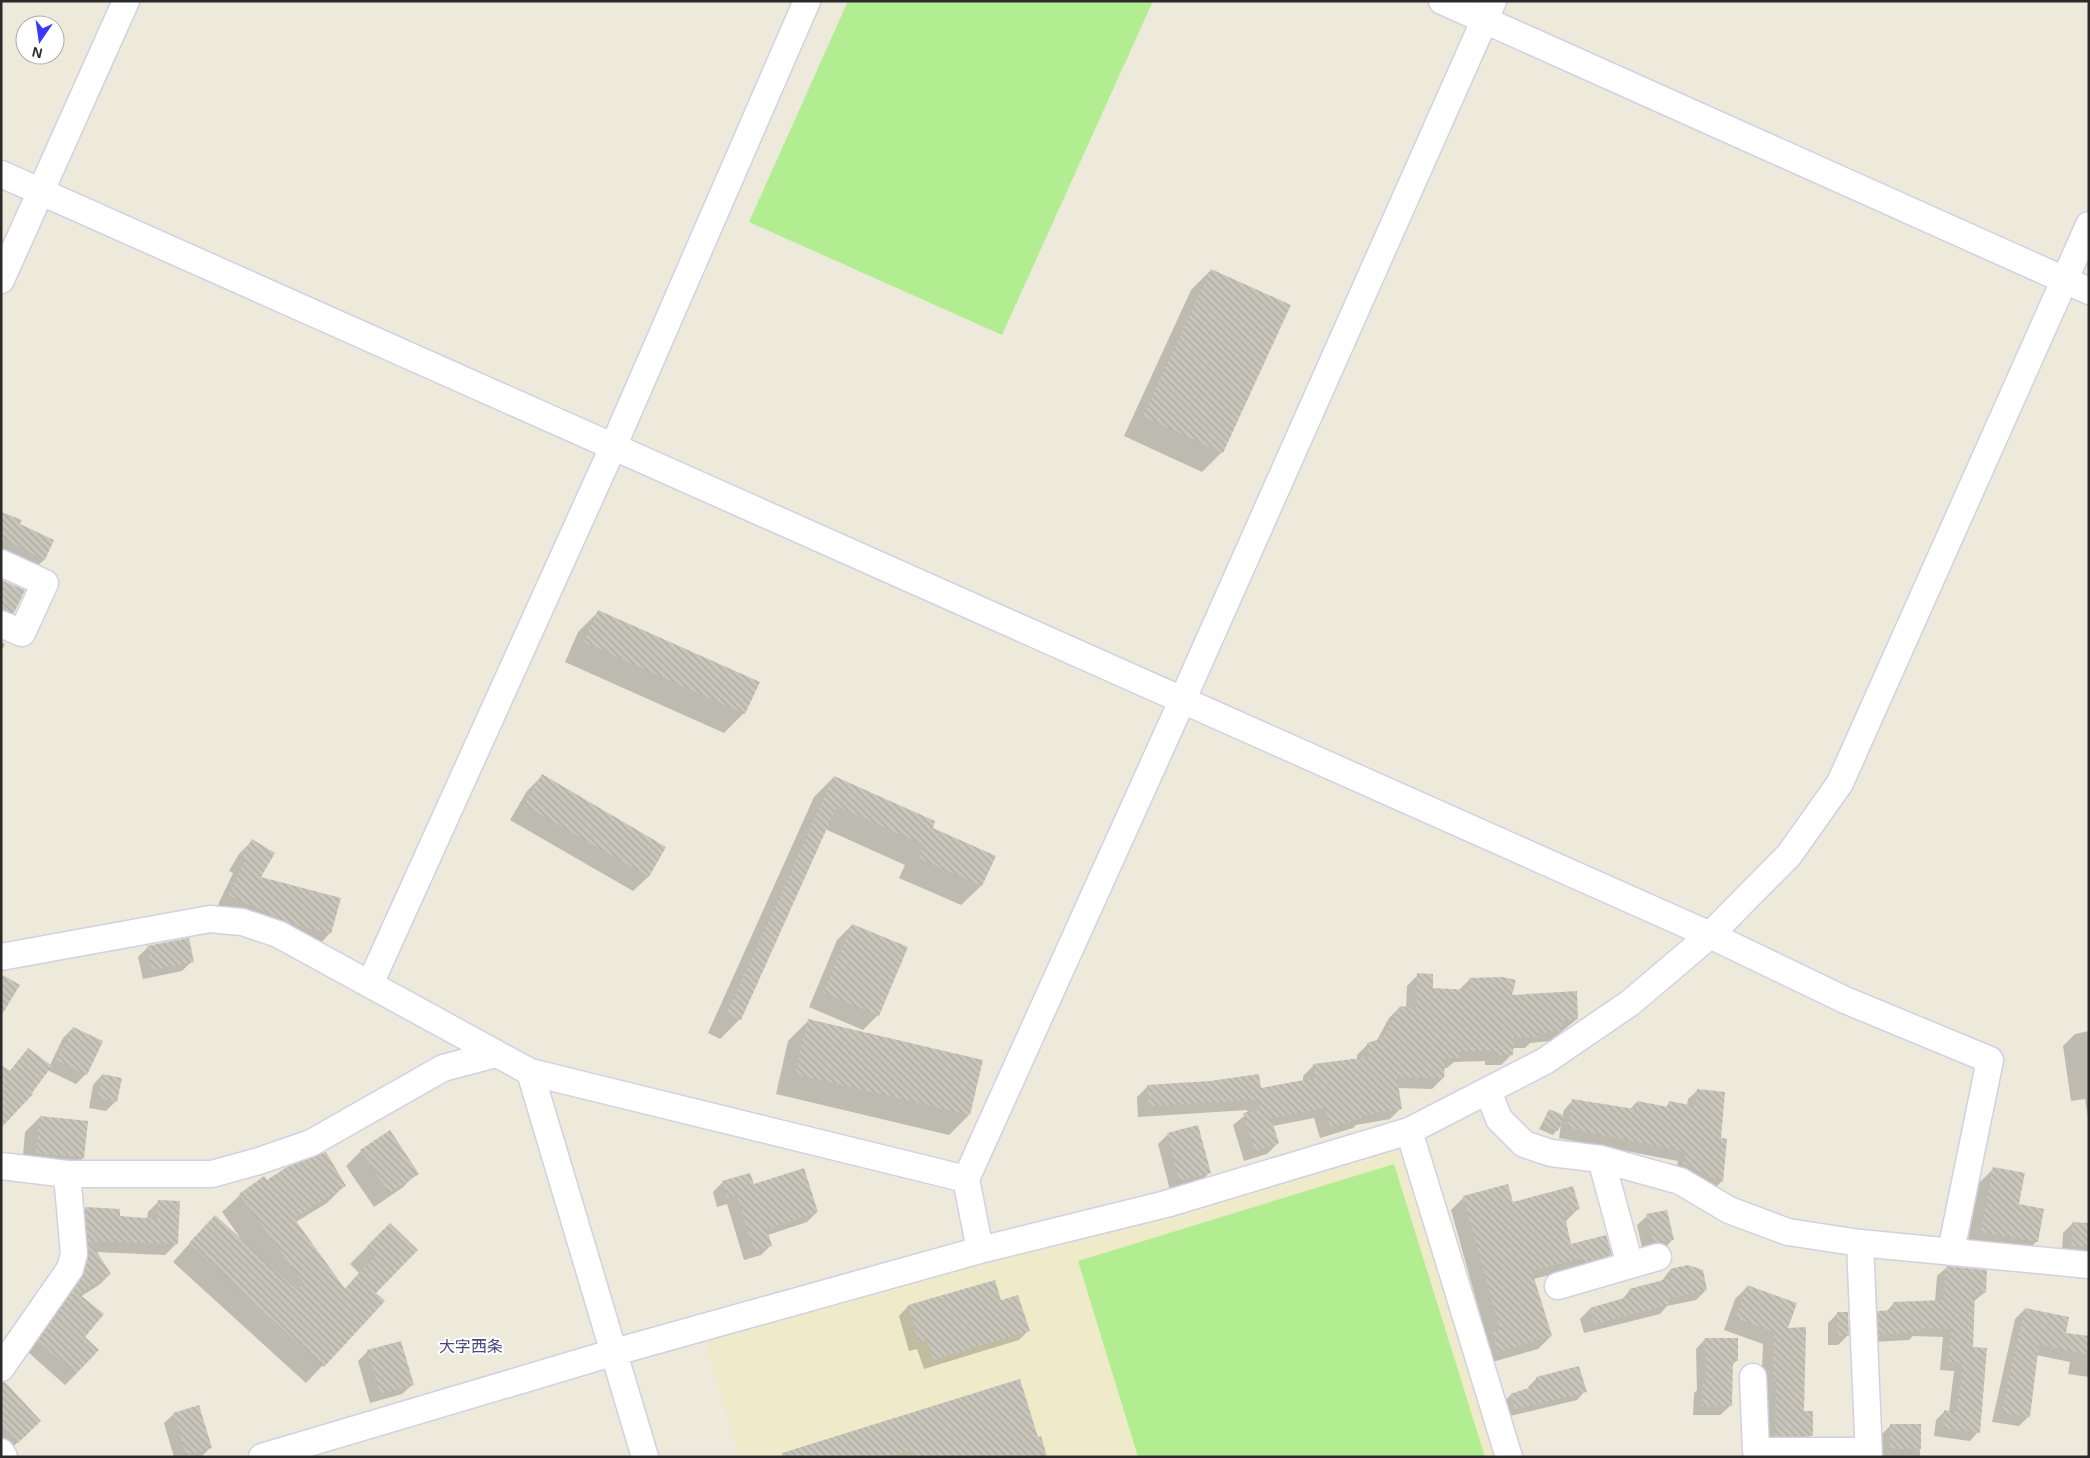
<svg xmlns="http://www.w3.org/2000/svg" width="2090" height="1458" font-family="Arial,'Noto Sans JP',sans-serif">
  <defs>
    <pattern id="building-back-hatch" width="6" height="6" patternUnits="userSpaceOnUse" patternTransform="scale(1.25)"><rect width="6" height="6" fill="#c8c6bb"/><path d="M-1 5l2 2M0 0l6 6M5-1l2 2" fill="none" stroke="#acaaa1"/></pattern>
  </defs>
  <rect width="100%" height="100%" fill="#ede9db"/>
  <path fill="#efebca" d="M1409,1131L1509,1457H740L700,1328Z"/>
  <path fill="#b2ee91" d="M848,1H1153L1002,335L749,222Z
    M1394,1164L1485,1457H1138L1078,1261Z"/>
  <path fill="#0003" d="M1211,270L1222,452L1202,472L1124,436L1191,290Z
    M1,513L19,525L53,541L44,560L34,569L1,552Z
    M1,581L13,613L4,623L1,622Z
    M598,612L744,713L724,733L565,662L578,632Z
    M1,642L5,644L1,652Z
    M542,776L665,847L648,877L633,891L510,820L527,791Z
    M834,777L931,828L981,886L961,905L899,878L905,865L825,829L740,1019L720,1039L708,1033L814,797Z
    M252,841L259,877L330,933L317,947L216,909L233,873L229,871L239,854Z
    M852,925L878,1015L863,1030L809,1007L837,940Z
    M148,947L192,961L182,971L143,979L138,957Z
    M1418,975L1431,989L1459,990L1470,979L1511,996L1577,1019L1550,1041L1530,1043L1525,1048H1512V1054L1501,1065H1485V1061L1454,1062L1447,1068H1443V1078L1432,1089L1397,1088L1401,1108L1390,1119L1356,1125L1353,1128L1320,1138L1314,1118L1273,1126L1278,1143L1267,1154L1244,1161L1233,1125L1248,1113L1247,1110L1138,1117L1137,1097L1148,1086L1260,1090L1303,1082V1076L1314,1065L1357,1060V1055L1368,1044L1377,1040L1389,1018L1400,1007L1406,1008L1407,986Z
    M808,1021L982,1061L969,1115L949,1135L776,1094L788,1041Z
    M73,1028L86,1074L76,1084L47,1070L9,1072L28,1049L50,1065L63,1038Z
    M2089,1031V1124L2085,1099L2071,1101L2063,1046L2075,1034Z
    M102,1075L116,1101L106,1111L89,1108L93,1085Z
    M1698,1090L1719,1139L1726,1140L1721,1182L1712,1191L1675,1174L1678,1161L1559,1138L1561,1124L1553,1135L1539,1129L1549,1111L1562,1117L1564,1110L1573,1100L1629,1110L1637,1102L1665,1108L1670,1102L1687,1106L1688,1099Z
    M40,1117L83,1158L68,1173L22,1168L25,1132Z
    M1167,1135L1210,1172L1200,1182L1170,1190L1158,1144Z
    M361,1151L417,1173L402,1188L374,1207L346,1166Z
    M1994,1168L2018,1205L2041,1209L2036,1242L2021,1257L1967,1246L1979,1183Z
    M264,1178L266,1181L345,1185L327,1203L296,1222L344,1290L359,1273L350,1264L390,1224L374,1293L383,1301L306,1383L173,1262L198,1234L241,1239L222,1212L240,1195Z
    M723,1182L753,1186L817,1212L807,1222L768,1235L771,1245L761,1255L744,1260L727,1204L717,1207L713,1192Z
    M1464,1197L1512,1204L1579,1208L1566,1221L1570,1245L1610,1254L1597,1267L1570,1270L1533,1279L1551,1336L1538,1349L1485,1364L1480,1346L1487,1339L1451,1210Z
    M159,1201L176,1244L165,1255L96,1252L110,1274L99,1285L80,1297L83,1337L76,1374L65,1385L28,1352L74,1285L75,1220L86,1209L118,1218L147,1219L148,1212Z
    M1647,1216L1672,1240L1663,1250L1643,1252L1637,1225Z
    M2073,1223L2089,1224V1257L2062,1255L2063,1233Z
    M1946,1268L1984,1293L1974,1301L1972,1348L1978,1432L1970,1441L1934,1436L1936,1420L1944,1412H1949L1954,1371L1940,1370L1943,1337L1913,1336L1909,1340L1871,1342L1870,1321L1878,1312H1886L1894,1303L1935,1302L1937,1276Z
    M1670,1270L1706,1290L1696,1300L1667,1306L1660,1314L1584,1333L1580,1319L1590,1309L1621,1301L1630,1290L1661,1282Z
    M994,1282L1000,1301L1029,1330L1019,1340L924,1369L917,1349L909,1351L899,1316L908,1306Z
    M1747,1287L1787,1329L1803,1412L1811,1435L1799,1448H1763L1761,1393L1763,1344L1724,1330L1735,1299Z
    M2025,1309L2064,1334L2089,1338V1377L2068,1374L2070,1362L2036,1355L2029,1416L2019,1426L1992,1422L2015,1319Z
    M1838,1313L1848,1335L1838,1345H1828V1323Z
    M1705,1339L1737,1360L1731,1366L1730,1406L1720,1415H1693L1694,1393L1697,1390L1696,1349Z
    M368,1351L412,1385L402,1394L370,1403L358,1361Z
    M1537,1378L1585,1391L1577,1400L1506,1417L1502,1403L1511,1395L1529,1389L1528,1387Z
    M1,1387L30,1431L7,1452L1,1446Z
    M174,1414L211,1447L201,1457H174L164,1423Z
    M1891,1425H1919L1920,1457H1881V1435Z
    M1037,1439L921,1457H793Z"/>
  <path fill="url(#building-back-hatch)" d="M1211,269L1291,305L1223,453L1143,416Z
    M1,512L22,520L20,524L54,540L45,560L1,538Z
    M1,580L25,590L14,613L1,609Z
    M598,610L760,682L745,714L584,642Z
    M542,774L666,847L649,877L524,805Z
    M834,776L935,821L933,828L996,856L982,886L918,858L924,845L837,806L741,1020L727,1013Z
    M252,839L275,853L261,877L341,898L331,934L289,923L228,895L245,860L241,857Z
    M852,924L908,947L879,1016L823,992Z
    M189,938L194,962L152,970L147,946Z
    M1417,973L1433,974V988L1470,990L1469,978L1503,977L1516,980L1512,995L1577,991L1578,1019L1561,1021L1562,1031L1537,1033V1037H1514L1513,1055H1495V1051H1460V1058H1445L1444,1078L1397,1077L1402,1109L1364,1115L1365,1117L1330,1127L1325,1108L1271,1118L1279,1143L1255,1151L1243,1113L1260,1109L1258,1100L1149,1106L1147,1085L1210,1081L1259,1074L1261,1088L1315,1078L1313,1064L1369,1057L1367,1043L1383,1038L1400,1006L1416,1008Z
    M1,974L20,985L1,1016Z
    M808,1019L983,1060L970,1115L795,1074Z
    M73,1027L103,1041L87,1075L56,1060Z
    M28,1048L52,1066L32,1093L33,1094L1,1128V1065L10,1071Z
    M102,1074L122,1078L117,1102L98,1098Z
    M1697,1089L1725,1092L1721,1138L1727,1139L1723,1182L1683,1164L1686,1152L1568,1128L1572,1099L1635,1109L1637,1101L1668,1107L1669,1101L1695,1106Z
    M1549,1109L1565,1116L1558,1131L1542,1124Z
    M40,1116L88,1121L84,1158L36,1153Z
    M1198,1125L1211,1173L1179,1181L1167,1133Z
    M390,1130L419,1174L389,1193L360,1150Z
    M326,1152L346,1186L294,1218L345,1289L376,1255L367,1246L390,1223L418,1250L376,1293L385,1301L324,1367L189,1243L215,1215L297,1290L304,1284L239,1194L264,1176L267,1180L287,1167Z
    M1993,1167L2025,1173L2019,1204L2044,1209L2038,1242L1981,1232Z
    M804,1168L818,1212L767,1229L772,1246L754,1251L737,1195L727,1198L722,1181L750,1173L754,1184Z
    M1508,1184L1513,1202L1573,1186L1580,1209L1564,1213L1571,1244L1606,1235L1612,1255L1583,1263L1582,1258L1532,1271L1552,1336L1498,1352L1492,1332L1500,1330L1463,1196Z
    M158,1200L180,1201L178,1244L90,1241L111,1274L79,1294L104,1314L85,1337L99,1350L76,1374L38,1341L84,1273L89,1253L85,1207L120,1209V1216L157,1219Z
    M1667,1210L1674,1240L1653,1243L1646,1214Z
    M2072,1222L2089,1223V1247L2071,1246Z
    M1688,1265L1703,1270L1707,1290L1669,1298L1671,1304L1594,1324L1590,1308L1631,1296L1629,1289L1671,1278L1670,1269Z
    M1946,1266L1987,1270L1986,1293L1975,1292L1973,1347L1987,1348L1980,1433L1943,1428L1944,1410L1956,1412L1962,1373V1363L1948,1362L1951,1329L1919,1328V1332L1881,1334L1879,1336L1878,1311L1894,1310L1893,1302L1943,1300Z
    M995,1280L1001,1300L1018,1295L1030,1331L933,1360L927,1340L919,1342L908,1305Z
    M1747,1285L1797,1303L1788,1328L1806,1327L1804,1411H1813V1436H1775L1776,1381H1773L1774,1332L1736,1318Z
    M2025,1308L2069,1317L2066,1333L2089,1336V1355L2039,1344L2030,1417L2001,1413Z
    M1837,1312H1848L1849,1336H1837Z
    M1705,1338H1738V1361H1733L1732,1406H1702L1703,1382H1706Z
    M401,1341L414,1385L380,1394L367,1350Z
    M1579,1366L1587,1392L1515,1409L1510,1394L1538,1385L1536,1377Z
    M1020,1379L1038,1437L1041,1436L1047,1457H913L912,1450L890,1457H782V1453Z
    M5,1382L41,1421L18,1443L1,1426V1383Z
    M199,1405L212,1448L186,1455L173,1413Z
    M1890,1424H1921V1449H1890Z"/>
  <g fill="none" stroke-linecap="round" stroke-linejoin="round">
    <g stroke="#d1d1e4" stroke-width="29">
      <path id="minor" d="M1442,1L2089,291
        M1,174L1710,935L1845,1000L1990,1060L1951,1251
        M1,280L126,1
        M1,563L45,583L22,633L1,624
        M1,957L210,919L242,922L278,934L530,1072L966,1179L980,1250
        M370,984L613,447L807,1
        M530,1072L645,1457
        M1488,1091L1499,1119L1524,1144L1551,1153L1601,1159L1680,1181L1729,1210L1788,1232L1860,1243L2089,1265
        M1409,1131L1509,1457
        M1,1166L67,1174H212L259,1161L311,1143L443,1068L496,1054
        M966,1179L1182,701L1493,1
        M1860,1243L1869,1457
        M1630,1265L1658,1257
        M1558,1286L1630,1265L1601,1159
        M1,1368L70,1269L74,1254L67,1174
        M1753,1377L1756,1451H1868
        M1,1452L4,1457
        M262,1457L615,1352L980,1250L1166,1204L1409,1131L1545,1061L1630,1003L1710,935L1789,855L1840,783L2089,225"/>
    </g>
    <use href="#minor" stroke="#fff" stroke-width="26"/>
  </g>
  <g text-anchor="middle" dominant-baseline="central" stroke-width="4" stroke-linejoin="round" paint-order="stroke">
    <g font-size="16" fill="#4a497d" stroke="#fff">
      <text x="471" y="1346">大字西条</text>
    </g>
  </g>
  <rect width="2090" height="1458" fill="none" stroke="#2a2a2a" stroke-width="5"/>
  <g transform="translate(40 40) rotate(193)"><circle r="24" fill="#ffffff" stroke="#aaaaaa"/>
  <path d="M0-4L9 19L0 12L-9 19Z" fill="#3c36ff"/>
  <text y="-8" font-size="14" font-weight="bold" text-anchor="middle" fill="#2a2a2a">N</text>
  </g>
</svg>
